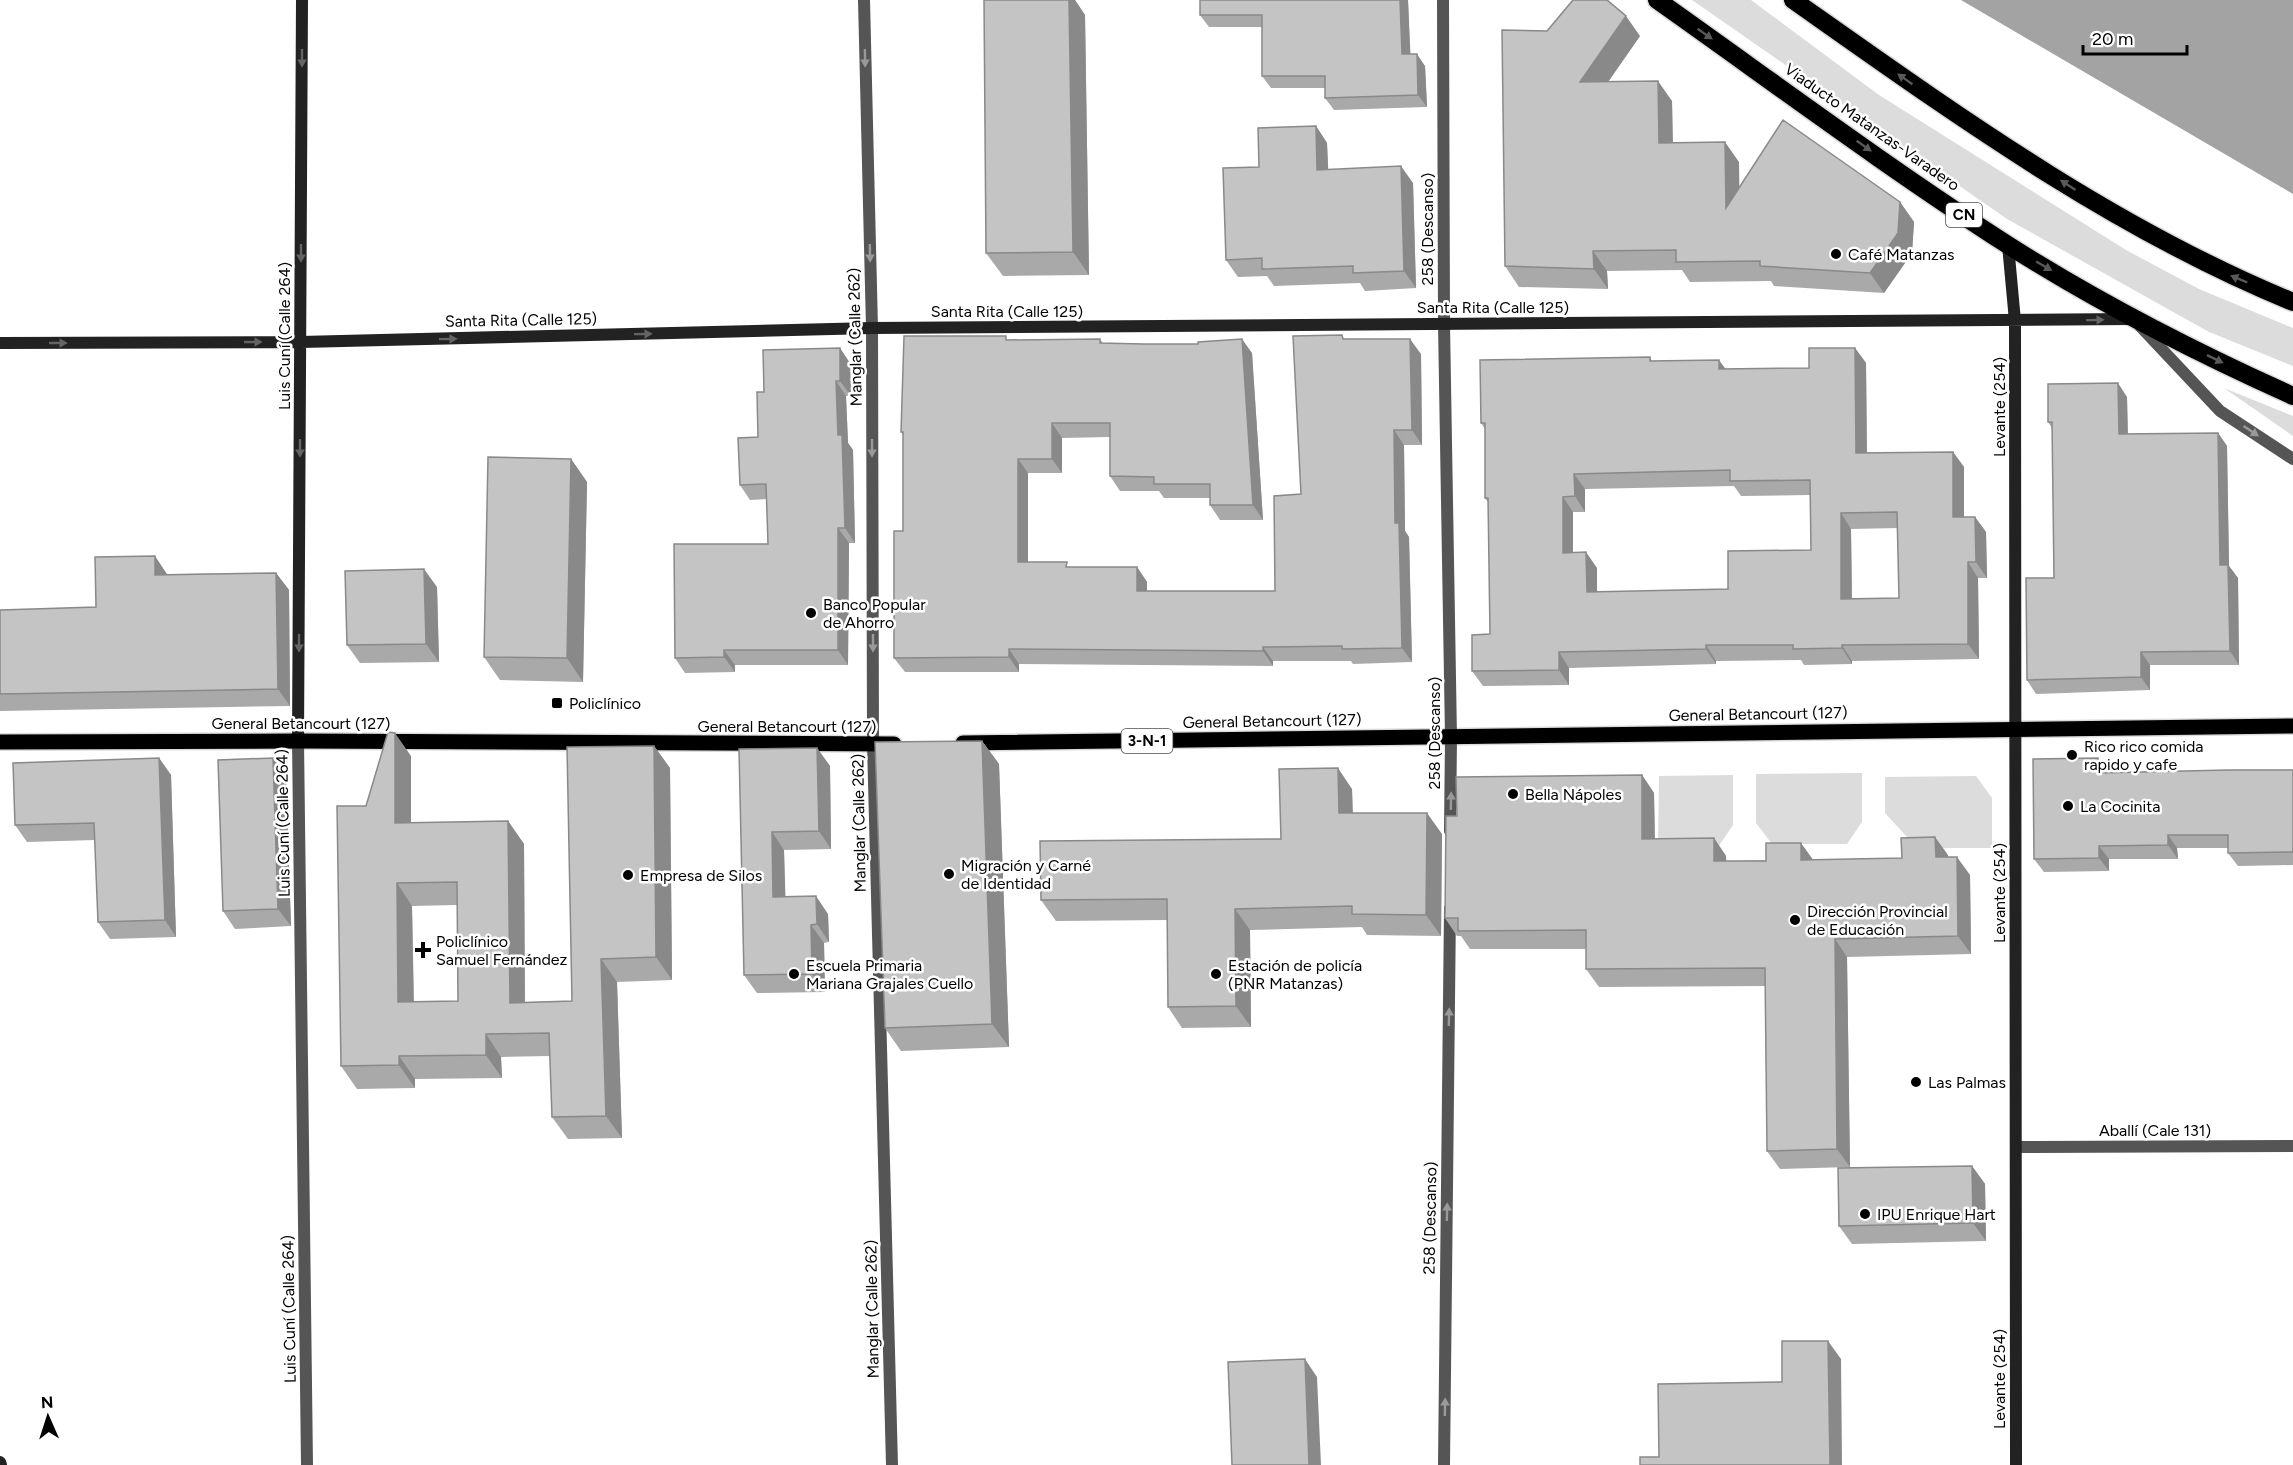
<svg xmlns="http://www.w3.org/2000/svg" width="2293" height="1465" font-family="Figtree,sans-serif">
  <rect width="100%" height="100%" fill="#fff"/>
  <path fill="#dcdcdc" d="M1692,0H1751L1879,95L2126,250L2199,289L2293,328V366L2209,332L2007,219Z
    M2224,388L2293,416V436Z
    M1862,773V822L1847,844H1772L1756,823V774Z
    M1733,775V825L1718,847L1658,845L1659,776Z
    M1976,776L1992,798V848H1917L1885,813V777Z"/>
  <path fill="#a3a3a3" d="M1961,0H2293V194Z"/>
  <g fill="none" stroke-linecap="round" stroke-linejoin="round">
    <g stroke="#dbdbdb" stroke-width="18">
      <path id="primary" d="M0,742L298,741L894,744
        M963,743L2293,726"/>
    </g>
    <g stroke="#dbdbdb" stroke-width="21">
      <path id="highway" d="M1657,0C1773,82 1888,168 2008,245C2099,303 2195,352 2293,396
        M1793,0C1952,112 2112,228 2293,302"/>
    </g>
    <path stroke="#555" stroke-width="12" d="M864,0L872,328L873,744L892,1465
      M1443,0L1444,324L1451,737L1450,831
      M2140,326L2220,411L2293,459
      M298,741L307,1465
      M2017,1147L2293,1146
      M1444,1465L1450,908"/>
    <path stroke="#222" stroke-width="12" d="M2008,245L2015,321L2016,1465
      M0,343L301,342L872,328L2132,319
      M298,741L302,0
      M0,1462L1,1465"/>
    <use href="#primary" stroke="#000" stroke-width="15"/>
    <use href="#highway" stroke="#000" stroke-width="18"/>
  </g>
  <path fill="#a9a9a9" fill-rule="evenodd" d="M984,0H1075L1085,15L1089,275L1003,276L986,253Z
    M1408,0L1410,54L1425,66L1427,107L1334,110L1325,98V88H1271L1262,76V27H1209L1200,15Z
    M1502,30L1640,36L1608,82L1672,101L1673,142L1739,162V188L1900,202L1914,222L1912,253L1884,293L1774,286L1771,281L1690,282L1682,270L1607,271L1608,289L1519,287L1505,266Z
    M1316,126L1327,143L1328,169L1413,183L1416,288L1365,291L1360,283L1274,286L1267,276L1238,277L1226,260L1259,167Z
    M1100,339L1103,343L1252,353L1263,520H1220L1210,505V498H1164L1159,491H1120L1110,476V437L1062,438V473H1028V562L1070,567H1137L1147,582V591H1275L1346,339L1421,354L1422,445H1404L1405,531L1409,537L1412,662L1353,664L1351,661H1273V666L1019,664V672H905L894,658L903,531V435L901,432L1009,340Z
    M1855,348L1866,363L1867,453L1953,452L1964,467V517H1975L1986,532L1987,578H1978L1979,659L1852,661V664L1804,665L1801,660L1716,661V664L1569,668V685L1483,686L1472,671L1490,634L1488,502L1485,498V429L1481,423L1650,357L1652,361L1725,369L1809,368ZM1734,486L1741,496L1810,495L1811,550L1728,589L1597,592V568L1573,553V512H1585V489ZM1898,528L1899,598H1852L1851,529Z
    M850,363L851,396H846L848,443L853,450L855,543H849L848,665H735V672L685,673L675,658L768,544L767,499L750,500L740,485L758,437L764,392Z
    M2127,397L2128,434L2218,433L2227,446L2229,566L2238,578L2239,665H2150V690L2036,694L2027,680L2054,578L2052,428L2048,422Z
    M571,459L587,482L583,682L500,680L484,657Z
    M276,573L289,590L290,706L0,711V610L96,607L167,574Z
    M437,587L439,662L360,663L347,645Z
    M982,741L999,764L1009,1047L901,1051L885,1028Z
    M654,746L670,768L672,980L617,982L622,1138L568,1139L552,1117L550,1056L501,1057L502,1078L415,1079V1088L357,1089L341,1066L366,806L411,756V823L508,821L524,844L525,1002L572,1001ZM457,905L458,1001L414,1002L412,906Z
    M817,748L830,766L831,849L784,850L785,897L828,914L829,942L824,943L825,992L757,993L744,975L739,749Z
    M159,758L171,775L176,937L110,939L98,922L95,840L27,842L15,825Z
    M2098,758L2108,773L2293,770V865L2238,866L2228,853V848H2177L2178,859H2109V871L2044,872L2034,859Z
    M1642,775L1654,793L1655,839L1714,838L1726,856V861L1902,858L1948,855V857L1970,875L1971,954L1847,957L1850,1167L1780,1169L1767,1151L1765,986L1599,987L1586,969V949H1470L1461,936H1457L1445,918L1457,816Z
    M286,776L291,926L235,929L223,911Z
    M1352,789L1353,813L1442,834L1441,936L1367,935L1362,927L1250,930L1251,1027L1182,1028L1168,1007L1167,920L1056,921L1041,900L1281,839Z
    M1972,1166L1985,1184L1986,1241L1852,1244L1839,1226Z"/>
  <path fill="#898989" d="M1069,0H1075L1085,15L1089,275L1073,252Z
    M1400,0H1408L1411,66L1402,54Z
    M1626,16L1640,36L1594,102L1580,82Z
    M1417,54L1425,66L1427,107L1418,95Z
    M1658,81L1672,101L1673,163L1659,143Z
    M1316,126L1327,143L1329,187L1317,170Z
    M1725,142L1739,162L1740,228L1726,208Z
    M1401,166L1413,183L1416,288L1404,271Z
    M1900,202L1914,222L1912,253L1884,293L1870,273Z
    M1593,251L1607,271L1608,289L1594,269Z
    M1242,339L1252,353L1263,520L1253,505Z
    M1410,339L1421,354L1422,445L1412,430Z
    M840,348L850,363L851,396L840,381Z
    M1855,348L1866,363L1867,468L1856,453Z
    M1719,360L1730,375L1719,369Z
    M836,381L846,396L848,443L853,450L855,543L845,528L838,435Z
    M2118,383L2127,397L2128,448L2119,434Z
    M1052,423L1062,438V473L1052,459Z
    M1394,430L1404,445L1405,531L1409,537L1412,662L1402,648L1395,523Z
    M2218,433L2227,446L2229,566L2238,578L2239,665L2230,651L2220,565Z
    M1953,452L1964,467V532L1953,517Z
    M571,459L587,482L583,682L567,658Z
    M1018,459L1028,473V577L1018,562Z
    M1574,474L1585,489V512L1575,496Z
    M1563,497L1573,512V568L1563,553Z
    M1841,513L1851,529L1852,614L1841,599Z
    M1975,517L1986,532L1987,578L1976,562Z
    M838,528L849,543L848,665L838,650Z
    M1586,552L1597,568V607L1587,592Z
    M155,556L167,574V592L155,575Z
    M1968,562L1978,578L1979,659L1968,644Z
    M1137,567L1147,582V605L1137,591Z
    M424,569L437,587L439,662L426,644Z
    M276,573L289,590L290,706L278,689Z
    M1706,645L1716,661V664L1706,649Z
    M1842,645L1852,661V664L1842,648Z
    M1263,647L1273,661V666L1263,651Z
    M1009,649L1019,664V672L1009,657Z
    M724,650L735,665V672L724,657Z
    M1559,652L1569,668V685L1559,670Z
    M2141,652L2150,665V690L2141,677Z
    M395,733L411,756V846L395,823Z
    M982,741L999,764L1009,1047L992,1024Z
    M654,746L670,768L672,980L656,957Z
    M817,748L830,766L831,849L819,831Z
    M159,758L171,775L176,937L165,920Z
    M273,758L286,776L291,926L278,909Z
    M2098,758L2108,772V787L2098,773Z
    M1338,768L1352,789L1353,834L1339,813Z
    M1642,775L1654,793L1655,857L1642,839Z
    M1427,813L1442,834L1441,936L1426,915Z
    M508,821L524,844L525,1025L510,1003Z
    M772,832L784,850L786,915L773,897Z
    M2168,835L2177,848L2178,859L2168,845Z
    M1935,837L1948,855V875L1936,857Z
    M1714,838L1726,856L1727,879L1714,861Z
    M1801,843L1814,861L1801,860Z
    M2099,846L2109,859V871L2099,858Z
    M1957,857L1970,875L1971,954L1958,936Z
    M397,883L412,906L414,1025L398,1002Z
    M816,896L828,914L829,942L817,924Z
    M1235,909L1250,930L1251,1027L1236,1006Z
    M811,925L824,943L825,992L812,974Z
    M1835,939L1847,957L1850,1167L1837,1149Z
    M601,959L617,982L622,1138L606,1116Z
    M486,1034L501,1057L502,1078L486,1055Z
    M399,1056L415,1079V1088L399,1065Z
    M1972,1166L1985,1184L1986,1241L1973,1223Z
    M1828,1341L1841,1359L1842,1465H1830Z
    M1305,1359L1317,1377L1321,1465H1309Z"/>
  <path fill="#c4c4c4" stroke="#898989" stroke-width="1.5" fill-rule="evenodd" d="M984,0H1069L1073,252L986,253Z
    M1200,0H1400L1402,54H1417L1418,95L1325,98V76H1262V15H1200Z
    M1573,0H1607L1626,16L1580,82L1658,81L1659,143L1725,142L1726,208L1783,120L1900,202L1898,233L1870,273L1760,266V261L1676,262V250L1593,251L1594,269L1505,266L1502,30L1547,31Z
    M1316,126L1317,170L1401,166L1404,271L1353,273V266L1262,269V258L1226,260L1223,168L1259,167L1258,128Z
    M1342,335L1343,339H1410L1412,430H1394L1395,523H1399L1402,648L1342,649V646L1263,647V651L1009,649V657L894,658V531H903V432H901L904,336H1006V340L1100,339V343L1144,344H1198V342L1242,339L1253,505H1210V484H1154V477L1110,476V423H1052V459H1018V562H1067L1066,567H1137V591H1275L1274,496L1301,494L1293,336Z
    M840,348V381H836L838,435H842L845,528H838V650H724V657L675,658L674,544H768L766,484L740,485L738,438L758,437L757,392H764L763,350Z
    M1809,348H1855L1856,453L1953,452V517H1975L1976,562H1968V644L1842,645V648L1793,649V645H1706V649L1559,652V670L1472,671V635L1490,634L1488,498H1485V423H1481L1480,360L1650,357V361L1719,360V369L1809,368ZM1730,470V481L1810,480L1811,550L1728,551V589L1587,592L1586,552L1563,553V497L1575,496L1574,474ZM1897,512L1899,598L1841,599V513Z
    M2118,383L2119,434L2218,433L2220,565H2228L2230,651L2141,652V677L2027,680L2026,578H2054L2052,422H2048V384Z
    M488,457L571,459L567,658L484,657Z
    M155,556V575L276,573L278,689L0,694V610L96,607L95,557Z
    M424,569L426,644L347,645L345,571Z
    M388,732L395,733V823L508,821L510,1003L572,1001L567,747L654,746L656,957L601,959L606,1116L552,1117L549,1033L486,1034V1055L399,1056V1065L341,1066L337,806H366ZM457,882L458,1001L398,1002L397,883Z
    M982,741L992,1024L885,1028L875,742Z
    M817,748L819,831L772,832L773,897L816,896L817,924L811,925L812,974L744,975L739,749Z
    M159,758L165,920L98,922L94,823L15,825L13,763Z
    M273,758L278,909L223,911L218,760Z
    M2098,758V773L2228,770H2293V852L2228,853V835H2168V845L2099,846V858L2034,859L2033,759Z
    M1338,768L1339,813H1427L1426,915L1352,914V906L1235,909L1236,1006L1168,1007L1167,899L1041,900L1040,841L1281,839L1279,769Z
    M1642,775V839L1714,838V861H1766V843H1801V860L1902,858L1901,838L1935,837L1936,857H1957L1958,936L1835,939L1837,1149L1767,1151L1765,968L1586,969V930L1458,931V918H1445L1446,816H1457L1456,777Z
    M1972,1166L1973,1223L1839,1226L1838,1168Z
    M1782,1341H1828L1830,1465H1640V1457H1659L1658,1384L1782,1382Z
    M1305,1359L1309,1465H1232L1228,1362Z"/>
  <defs><path id="oneway-solid" d="M-6-.8H1V-3.2L6.5 0L1 3.2V.8H-6Z" transform="scale(1.5)"/></defs>
  <g fill="#595959">
    <use href="#oneway-solid" transform="translate(1705 34) rotate(35)"/>
    <use href="#oneway-solid" transform="translate(1905 79) rotate(-145)"/>
    <use href="#oneway-solid" transform="translate(1864 146) rotate(35)"/>
    <use href="#oneway-solid" transform="translate(2068 185) rotate(-147)"/>
    <use href="#oneway-solid" transform="translate(2044 266) rotate(30)"/>
    <use href="#oneway-solid" transform="translate(2239 279) rotate(-157)"/>
    <use href="#oneway-solid" transform="translate(2215 359) rotate(26)"/>
  </g>
  <g fill="#646464">
    <use href="#oneway-solid" transform="translate(302 58) rotate(90)"/>
    <use href="#oneway-solid" transform="translate(301 253) rotate(90)"/>
    <use href="#oneway-solid" transform="translate(2095 320) rotate(-1)"/>
    <use href="#oneway-solid" transform="translate(643 334) rotate(-1)"/>
    <use href="#oneway-solid" transform="translate(448 339) rotate(-1)"/>
    <use href="#oneway-solid" transform="translate(253 342)"/>
    <use href="#oneway-solid" transform="translate(58 343)"/>
    <use href="#oneway-solid" transform="translate(300 448) rotate(90)"/>
    <use href="#oneway-solid" transform="translate(299 643) rotate(90)"/>
  </g>
  <g fill="#999">
    <use href="#oneway-solid" transform="translate(865 58) rotate(89)"/>
    <use href="#oneway-solid" transform="translate(870 253) rotate(89)"/>
    <use href="#oneway-solid" transform="translate(2251 431) rotate(34)"/>
    <use href="#oneway-solid" transform="translate(872 448) rotate(90)"/>
    <use href="#oneway-solid" transform="translate(873 643) rotate(90)"/>
    <use href="#oneway-solid" transform="translate(1451 801) rotate(-89)"/>
    <use href="#oneway-solid" transform="translate(1449 1017) rotate(-89)"/>
    <use href="#oneway-solid" transform="translate(1447 1212) rotate(-89)"/>
    <use href="#oneway-solid" transform="translate(1445 1407) rotate(-89)"/>
  </g>
  <g fill="#000" stroke="#fff" stroke-width="2">
    <circle cx="1836" cy="254" r="6"/>
    <circle cx="811" cy="613" r="6"/>
    <rect x="551" y="697" width="12" height="12" rx="3"/>
    <circle cx="2072" cy="755" r="6"/>
    <circle cx="1513" cy="794" r="6"/>
    <circle cx="2068" cy="806" r="6"/>
    <circle cx="949" cy="874" r="6"/>
    <circle cx="628" cy="875" r="6"/>
    <circle cx="1795" cy="920" r="6"/>
    <path d="M420 941h6v6h6v6h-6v6h-6v-6h-6v-6h6z"/>
    <circle cx="794" cy="974" r="6"/>
    <circle cx="1216" cy="974" r="6"/>
    <circle cx="1916" cy="1082" r="6"/>
    <circle cx="1865" cy="1214" r="6"/>
  </g>
  <g text-anchor="middle" dominant-baseline="central" stroke-width="5" stroke-linejoin="round" paint-order="stroke">
    <g fill="#fff" stroke="#4c4c4c" stroke-width="1.5">
      <rect x="1946" y="203" width="36" height="24" rx="4.5"/>
      <rect x="1121.5" y="729" width="51" height="24" rx="4.5"/>
    </g>
    <g font-size="15" font-weight="bold" fill="#000">
      <text x="1964" y="215">CN</text>
      <text x="1147" y="741">3-N-1</text>
    </g>
    <g font-size="16" fill="#000" stroke="#fff">
      <text transform="translate(1872 127) rotate(35)">Viaducto Matanzas-Varadero</text>
      <text transform="translate(1427 229) rotate(-90)">258 (Descanso)</text>
      <text x="1493" y="307">Santa Rita (Calle 125)</text>
      <text x="1007" y="311">Santa Rita (Calle 125)</text>
      <text transform="translate(521 320) rotate(-1)">Santa Rita (Calle 125)</text>
      <text transform="translate(284 336) rotate(-90)">Luis Cuní (Calle 264)</text>
      <text transform="translate(855 337) rotate(-91)">Manglar (Calle 262)</text>
      <text transform="translate(1999 407) rotate(-90)">Levante (254)</text>
      <text transform="translate(1758 714) rotate(-1)">General Betancourt (127)</text>
      <text transform="translate(1272 721) rotate(-1)">General Betancourt (127)</text>
      <text x="301" y="723">General Betancourt (127)</text>
      <text x="787" y="726">General Betancourt (127)</text>
      <text transform="translate(1434 733) rotate(-90)">258 (Descanso)</text>
      <text transform="translate(283 823) rotate(-91)">Luis Cuní (Calle 264)</text>
      <text transform="translate(859 823) rotate(-91)">Manglar (Calle 262)</text>
      <text transform="translate(1999 893) rotate(-90)">Levante (254)</text>
      <text x="2155" y="1130">Aballí (Cale 131)</text>
      <text transform="translate(1430 1218) rotate(-89)">258 (Descanso)</text>
      <text transform="translate(289 1309) rotate(-91)">Luis Cuní (Calle 264)</text>
      <text transform="translate(872 1309) rotate(-91)">Manglar (Calle 262)</text>
      <text transform="translate(1999 1379) rotate(-90)">Levante (254)</text>
    </g>
    <g font-size="16" fill="#000" stroke="#fff" text-anchor="start">
      <text x="1848" y="254">Café Matanzas</text>
      <text x="823" y="604">Banco Popular<tspan x="823" dy="18">de Ahorro</tspan></text>
      <text x="569" y="703">Policlínico</text>
      <text x="2084" y="746">Rico rico comida<tspan x="2084" dy="18">rapido y cafe</tspan></text>
      <text x="1525" y="794">Bella Nápoles</text>
      <text x="2080" y="806">La Cocinita</text>
      <text x="961" y="865">Migración y Carné<tspan x="961" dy="18">de Identidad</tspan></text>
      <text x="640" y="875">Empresa de Silos</text>
      <text x="1807" y="911">Dirección Provincial<tspan x="1807" dy="18">de Educación</tspan></text>
      <text x="436" y="941">Policlínico<tspan x="436" dy="18">Samuel Fernández</tspan></text>
      <text x="806" y="965">Escuela Primaria<tspan x="806" dy="18">Mariana Grajales Cuello</tspan></text>
      <text x="1228" y="965">Estación de policía<tspan x="1228" dy="18">(PNR Matanzas)</tspan></text>
      <text x="1928" y="1082">Las Palmas</text>
      <text x="1877" y="1214">IPU Enrique Hart</text>
    </g>
  </g>
  <g transform="translate(48 1417) rotate(357)" stroke="#ffffff" stroke-width="4.5" paint-order="stroke">
  <path d="M0-4.5L10 22L0 15L-10 22Z" fill="#000000"/>
  <text y="-9" font-size="16" font-weight="bold" text-anchor="middle" fill="#000000">N</text>
  </g>
  <path d="M2083 45v9h104v-9" fill="none" stroke="#000000" stroke-width="3"/>
  <text x="2092" y="45" font-size="18" fill="#000000" stroke="#ffffff" stroke-width="4.5" paint-order="stroke">20 m</text>
</svg>
